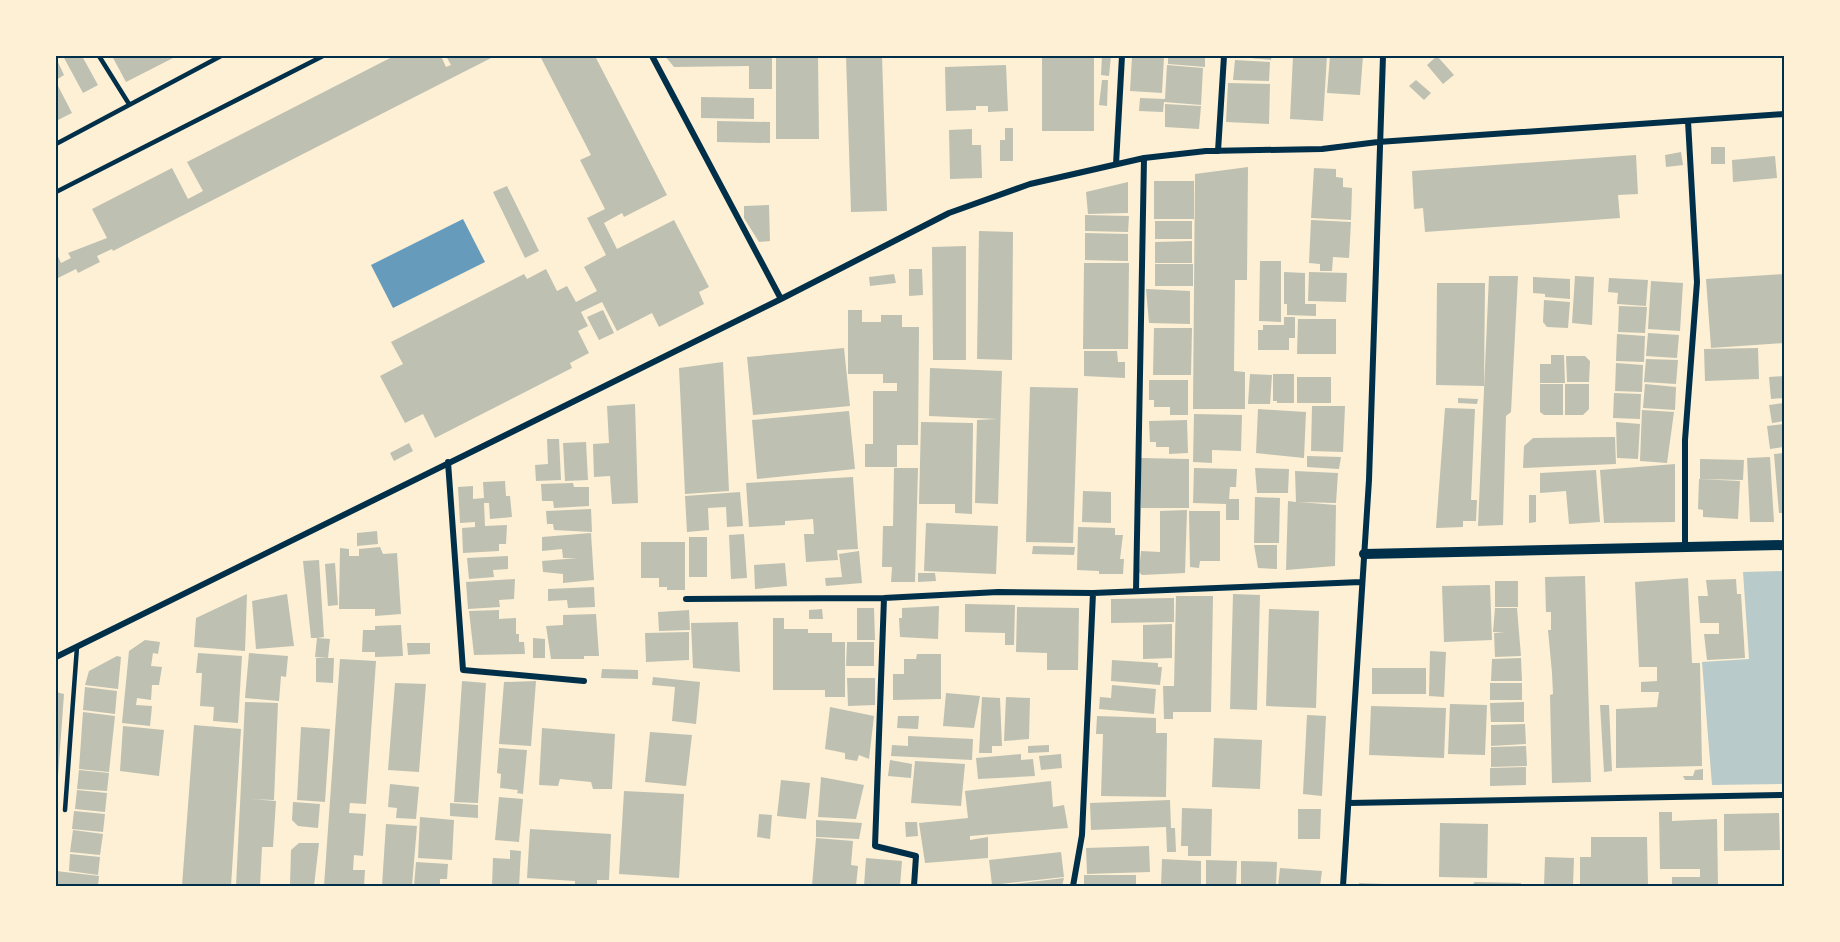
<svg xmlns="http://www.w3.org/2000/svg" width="1840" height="942" font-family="'Alegreya Sans',sans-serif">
  <rect width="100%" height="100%" fill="#fdf0d5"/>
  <path fill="#b9caca" d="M1784,571V784L1712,785L1702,662L1749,659L1743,572Z"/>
  <path fill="#669bbc" d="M463,219L485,262L393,308L371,265Z"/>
  <path fill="#bec0b2" d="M63,56H82L98,85L83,93Z
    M112,56H177L126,82Z
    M394,56H441L446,67L451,65L446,56H495L113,251L112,249L97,256L100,262L78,273L76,269L56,279V252L61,263L71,258L68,253L107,238L92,209L172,168L188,199L203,191L187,162Z
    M540,56H595L667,195L624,217L622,213L604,223L617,249L674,220L709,287L699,292L704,304L659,327L652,313L617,331L602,302L581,312L588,326L578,331L589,353L570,363L572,368L435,438L423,414L405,423L380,376L403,364L391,342L524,274L527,279L546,269L557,291L567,286L576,302L597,291L584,267L606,255L587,218L605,209L580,160L591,155Z
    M665,56H772V89H749V66L674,67Z
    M776,56H818L819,139H776Z
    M846,56H882L887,211L851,212Z
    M1042,56H1094V131H1042Z
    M1102,56H1111L1109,76L1101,75Z
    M1132,56H1164L1162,93L1130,91Z
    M1168,56H1205V67L1168,64Z
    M1230,56H1272L1271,60Z
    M1293,56H1327L1323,121L1290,119Z
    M1330,56H1363L1360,95L1327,93Z
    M1437,56L1454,75L1443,84L1427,65Z
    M56,58L64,75L56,80Z
    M1235,60L1270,62L1269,81L1233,80Z
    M1006,65L1008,111L988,112V106H976V110L946,111L945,67Z
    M1167,65L1203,68L1201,105L1164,102L1163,112L1139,111L1140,98L1165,99Z
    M1102,80H1108L1107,106L1099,105Z
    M1416,80L1431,93L1424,100L1409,86Z
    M56,82L72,113L56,121Z
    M1228,83L1270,84L1269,124L1226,122Z
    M701,97L754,98V119L701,118Z
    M1165,104L1201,106L1199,129L1165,127Z
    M717,121L770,122V143L717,142Z
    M1005,128H1013V161H1000V140H1005Z
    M972,129V145H981L982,178L950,179L949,130Z
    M1711,147H1725V164H1711Z
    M1681,152L1683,165L1666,167L1665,155Z
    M1636,155L1638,194L1618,195L1620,218L1425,232L1423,208L1414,209L1412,171Z
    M1775,156L1777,178L1733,182L1732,160Z
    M1248,167L1247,280H1235L1234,371L1245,372V409H1193L1195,174Z
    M1314,168L1336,169V177L1343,178V187L1352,188L1351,220L1311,218Z
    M1154,181H1194V219H1154Z
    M1128,182V213L1088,214L1086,192Z
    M507,186L539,251L525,258L493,192Z
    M769,205L770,241L759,242L744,218V206Z
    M1085,215L1129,216L1128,232L1085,231Z
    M1311,220L1351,222L1349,258L1333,257L1332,271H1320V264L1309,263Z
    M1155,221H1192V239H1155Z
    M979,231L1013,232L1012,360L977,359Z
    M1085,233L1128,234V261L1085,260Z
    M1192,241V263H1155V242Z
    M966,246V360H933L932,247Z
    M1260,261H1281V322L1259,321Z
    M1084,263H1129L1128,349H1083Z
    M1155,264H1193V286H1155Z
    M909,269H922L923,295L909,296Z
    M1284,272L1305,273V304H1316V316L1287,315V304H1284Z
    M1309,272L1347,273L1346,302L1308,301Z
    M894,274L896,283L870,286L869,277Z
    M1784,274V343L1711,348L1706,279Z
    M1489,276H1518L1511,412L1506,416L1503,525L1478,526Z
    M1575,276L1594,277L1592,325L1572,323Z
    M1533,277L1570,279V299L1545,297V294L1533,293Z
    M1609,278L1648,280L1646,306L1617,304L1618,293L1608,292Z
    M1651,281L1683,283L1680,331L1648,329Z
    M1437,283H1485L1484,386L1436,385Z
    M1146,289L1190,291V324L1149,323Z
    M1544,300L1570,302L1568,328L1547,327L1543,322Z
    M1619,306L1647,307L1645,333L1618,332Z
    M603,310L614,333L599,340L587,317Z
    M848,310H862V322H881V315H902V327H919L918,445H897V467H865V444H873V391H897V383H883V374H848Z
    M1284,317H1295V338H1289V350H1258V330H1263V325H1284Z
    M1298,319H1336V354H1297Z
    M1154,328H1192L1191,375H1153Z
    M1648,333L1679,335L1677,358L1646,356Z
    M1617,334L1645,336L1644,362L1616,361Z
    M844,348L850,406L753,415L747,357Z
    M1758,348L1759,379L1705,381L1704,349Z
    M1084,351H1117L1118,362H1125V378L1084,376Z
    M1551,355H1564L1565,383H1540V364H1551Z
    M1566,356H1585L1590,361L1589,382H1567Z
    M1646,359L1678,360L1676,384L1644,382Z
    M723,362L729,491L685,494L679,368Z
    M1616,363L1643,365L1642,392L1615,391Z
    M930,368L1002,371L998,504L975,503L977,420L997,419L929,416Z
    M1250,374L1272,375L1270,404H1248Z
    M1273,374H1294V403H1277V401H1273Z
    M1784,376V398L1771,399L1769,377Z
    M1297,377H1331V403H1297Z
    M1149,380H1188V415H1170V407H1154V400H1149Z
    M1540,384H1563V415H1544L1540,412Z
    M1565,384H1589V409L1583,415H1565Z
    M1645,384L1676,387L1675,410L1643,408Z
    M1030,387L1078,388L1073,543L1026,542Z
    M1614,393L1641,394L1640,419L1613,418Z
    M1458,398L1478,399L1477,404L1458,403Z
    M1784,403V421L1772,423L1769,405Z
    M635,404L638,503L612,504L610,476L594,477L593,444L609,443L607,406Z
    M1312,406H1345L1343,452L1311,451Z
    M1445,408L1475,409L1471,500H1477L1476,521H1463V527L1436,528Z
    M1258,409L1306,412L1304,458L1256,453Z
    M1642,410L1674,412L1667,463L1640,461Z
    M849,411L855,469L757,479L752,420Z
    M1194,414L1242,415L1241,451L1212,450V463L1193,462Z
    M1187,420L1188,453L1169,454V447H1156V442H1150L1149,421Z
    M921,422L973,423L972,514L955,513V504H919Z
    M1616,422L1640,424L1638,459L1617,458Z
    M1784,424V447L1770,449L1767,426Z
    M1610,437H1615L1616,464L1523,468L1524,446L1533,438Z
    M547,439H559L561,480L536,481L535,465L548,464Z
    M586,442L588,480L565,481L563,443Z
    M409,443L413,451L394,461L390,453Z
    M1784,453V513H1779L1774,454Z
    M1307,456L1341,457L1339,469L1307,467Z
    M1770,457L1774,522H1750L1747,458Z
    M1141,458L1189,459V508H1141Z
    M1700,459L1744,460L1743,480L1700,479Z
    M1675,464V522L1604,523L1600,470Z
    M894,468H918L915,582H891L892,567H882L883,526H893Z
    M1194,468L1237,469L1236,487H1230L1229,499H1239V520H1226V504L1193,503Z
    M1255,468L1289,469L1288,493H1257Z
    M1596,470L1600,522L1569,524L1566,491L1540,493V473Z
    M1295,471L1338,473L1336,503L1298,502L1336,505L1335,566L1286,570L1288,501L1296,502Z
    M853,477L858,549L837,550L838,560L806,562L804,534H814L813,519L785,521V525L749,527L746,483Z
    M1699,479L1740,481L1738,519L1703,517V510L1698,509Z
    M505,481L506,496H510L512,517L490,519L489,503H484L485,526L507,525L506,544H499V551L463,553L462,528L475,527V522L460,523L458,487L473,486V499L484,498L483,482Z
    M573,483L574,487H589V506L554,508L553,501H542L541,484Z
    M1083,491L1111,492V523L1082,522Z
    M740,492L743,526L727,527L726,507L708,508L709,530L687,532L685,496Z
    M1529,495H1536V522L1529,523Z
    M1255,497L1280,498L1279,543H1254Z
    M591,509L592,532L554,530L553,524H547L546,511Z
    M1187,510L1185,573L1142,575L1139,572L1141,551L1160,552V511Z
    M1189,511H1220V561H1200L1199,568L1190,567Z
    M926,523L998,526L996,574L924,571Z
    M1078,527L1115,528V535H1123L1120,559H1124L1123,574H1099V571L1077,570Z
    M377,531L378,544L357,546V533Z
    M591,533L594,580L563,583V574L543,572L542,561L577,558H563L562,549L542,551V537Z
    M744,534L747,578L731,579L729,535Z
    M689,537H707V577H689Z
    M641,542H685V590H667V587H659V578H641Z
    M1254,545H1277V569L1258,568Z
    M1033,546L1075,547L1074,555L1032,554Z
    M380,547L383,554L397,553L401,614L375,616V609H339L340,548L349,549V556H359V549Z
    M859,551L862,583L826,586L825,578L842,577L839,554Z
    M508,556V569L493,570L494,577L469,579L467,558Z
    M319,560L324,637L317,638L330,639L328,658L315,657L317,638H311L303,561Z
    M335,563L338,605L328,606L325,564Z
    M785,563L787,586L755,589L754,565Z
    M918,573H935L936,581L918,582Z
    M1585,576L1591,782L1552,783L1550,695L1553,694L1552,673L1548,630H1551V612H1546L1545,577Z
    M1688,578L1692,663H1700L1702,766L1616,768V709L1657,707L1659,692H1641V682L1657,681V667H1639L1635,582Z
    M515,579L514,599L499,600L500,607L468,609L466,582Z
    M1736,579L1737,594H1741L1745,658L1707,660L1704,634H1719V623H1700L1698,596H1708L1706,580Z
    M1495,581H1518V607H1495Z
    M1490,585L1492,640L1444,642L1442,586Z
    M594,587L595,607L568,608L567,600L548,601V589Z
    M247,594L245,651L194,647L196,618Z
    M287,594L294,646L256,649L252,601Z
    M1233,594L1260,595L1257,710L1230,709Z
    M1176,596H1213L1211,712H1173V719H1164L1163,686H1174Z
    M1174,598V622L1111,623V599Z
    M965,604L1015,605L1014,645H1005V633L965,632Z
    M939,606L938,639L900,637L899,618H902V608Z
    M1017,607L1079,608L1078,670H1047V653L1016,652Z
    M857,608H874L875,640H857Z
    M1495,608H1517L1521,656L1495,657L1494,633L1505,632H1493Z
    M822,609L823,619H809V610Z
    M1269,609L1319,611L1316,708L1266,706Z
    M499,610V619L516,618V634H519V642H524L525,654L474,655L469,611Z
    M689,610L690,630L659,631L658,612Z
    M596,614L599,656H584V659H551L546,626L563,625V615Z
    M773,618H784V629H808V633H832V642H845V697H825V690H773Z
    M738,622L740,672L693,668L691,623Z
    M1172,624V658L1143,659V625Z
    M401,625L403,656L375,657V652H362L363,630H375V626Z
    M689,632V660L646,662L645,633Z
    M533,638L545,639V658H533Z
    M145,640L160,642L158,654L153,653L151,666L162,667L159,685H152L151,700L137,698L136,705L152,706L150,726L122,723L129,651Z
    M847,642H874V666H846Z
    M407,643H430V654L408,655Z
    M1430,651L1446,652L1444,697L1429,696Z
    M198,653L242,656L238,723L213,721L214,707L200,706L202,673H196Z
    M249,653L288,656L286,677L281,676L279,701L245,698Z
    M917,654H941V699L893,700V674H904V659H916Z
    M117,656L121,657L118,689L85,685L89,671Z
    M316,658H334L333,683L316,682Z
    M1521,658L1522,681H1491L1492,659Z
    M340,659L376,661L366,804L350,803L349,813L366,814L363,856L354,855L353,870H365L364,886H324Z
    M1112,660L1158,663V667H1162L1160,685L1111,681Z
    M1372,668H1426V694H1372Z
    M602,669L638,670V679L601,678Z
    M653,677L700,682L696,724L672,721L675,687L652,685Z
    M847,678H875V705L848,706Z
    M462,681L486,683L478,803L454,802Z
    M536,681L531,746L499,744L504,682Z
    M395,683L426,684L419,772L388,770Z
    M1490,683H1522V700H1490Z
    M1112,685L1156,689L1154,714L1099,709L1100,697L1111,698Z
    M85,687L117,691L115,714L83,710Z
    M56,692L64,694L57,790H56Z
    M946,693L980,696L974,728L943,726Z
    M982,697L1000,698L1002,746H992V753H979Z
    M1006,697L1030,698L1029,739L1004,741Z
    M245,702L278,703L274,800L251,799L276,801L273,847H262L260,886H236Z
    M1524,702V722H1491L1490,703Z
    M1450,704L1487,705L1485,755L1448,754Z
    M1600,705H1609L1612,771L1604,772Z
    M1371,706L1446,708L1444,758L1369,755Z
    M830,707L874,716L869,759L859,755L857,761L845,759V753L825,749Z
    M83,712L115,716L109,772L79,769Z
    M1307,715L1326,716L1322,796L1303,794Z
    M898,716H919L918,729L897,728Z
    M1097,716L1156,718V733H1167L1166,797L1101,796L1103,734H1096Z
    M1525,724L1526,744L1491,746V725Z
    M194,725L241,729L231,886H182Z
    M123,726L164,730L159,776L120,771Z
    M301,727L330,729L325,802L297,800Z
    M542,728L615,734L612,789H593L591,782L560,779L558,786L539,785Z
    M650,732L692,735L686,786L645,782Z
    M908,736L973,739L972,760L891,756L892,745L908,746Z
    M1214,738L1262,740L1260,789L1212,787Z
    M1049,745V752L1028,753V746Z
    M1526,746L1527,766L1491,767V747Z
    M499,748L527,750L523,794L517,793L518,790L500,788L501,774L497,773Z
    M1021,754V760L1033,759L1035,776L978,779L976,758Z
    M1061,754L1062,768L1041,770L1039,756Z
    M890,760L912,764L911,778L888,776Z
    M915,761L965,764L961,806L911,803Z
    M1526,767V785L1490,786V768Z
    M1703,769V780H1685L1683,776H1693L1695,770Z
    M79,770L109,773L107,791L77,789Z
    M821,777L864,785L856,819L818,817Z
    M781,780L810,783L806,819L777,816Z
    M1051,781L1053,807L1064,805L1068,828L970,836V840L988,837V858L925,863L919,823L968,818L965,791Z
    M390,784L419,787L416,819L396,818L397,808L388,807Z
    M77,790L107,793L105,812L75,809Z
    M624,791L684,794L679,878L619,874Z
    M499,797L523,799L519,842L495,840Z
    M1170,800L1171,828H1175L1176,852H1167L1166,827L1091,830L1090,803Z
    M293,802L320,804L318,828L298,826L292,820Z
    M450,803L478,805V818L450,816Z
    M1182,808L1212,809L1211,856H1188V846H1181Z
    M1298,809H1321L1320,839H1298Z
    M74,811L105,814L103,832L72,829Z
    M1659,812H1672V821L1717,819L1718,886H1672V877H1700V869H1660Z
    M1779,813L1780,850L1724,851V814Z
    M759,814L772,815L770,839L757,837Z
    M420,817L454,820L452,860L418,858Z
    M816,820L862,823L859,839L816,837Z
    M905,822H917L918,836L906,837Z
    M1440,823L1488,824L1487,878L1439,877Z
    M386,824L417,826L412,886H382Z
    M530,829L611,834L609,880H597V886H575V881L527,878Z
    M73,830L103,834L100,855L70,852Z
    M1591,837H1647L1648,886H1580V857H1591Z
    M816,838L853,841L851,865L858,866L856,886H812Z
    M299,843H319L314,886L290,885L291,850Z
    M1149,846L1150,872L1087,874L1086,848Z
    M510,850L521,851L519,886H492L493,858L510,859Z
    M1061,852L1064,877L992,885L989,860Z
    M70,854L100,857L98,875L69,871Z
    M1545,857L1574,858L1573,886H1544Z
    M866,858L902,861L900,886H864Z
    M1162,859L1201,861V886H1161Z
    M1206,860L1237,861L1236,886H1206Z
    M1241,861L1277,862L1276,886H1241Z
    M416,862L448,864L447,879H440V886H414Z
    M1280,868L1322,871L1320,886H1278Z
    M56,871L99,876L98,886L56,885Z
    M1084,875H1136V886H1084Z
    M1064,878L1062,886H1006V885Z
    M1474,882L1521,883V886H1473Z
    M1359,883L1410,885V886H1359Z"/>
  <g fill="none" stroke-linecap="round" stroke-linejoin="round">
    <path stroke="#003049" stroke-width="4.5" d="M99,56L129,104
      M56,144L221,56
      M56,192L323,56
      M65,810L77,647"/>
    <path stroke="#003049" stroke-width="6" d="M652,56L781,299
      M1218,151L1224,56
      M1116,164L1122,56
      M448,462L463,670L584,681
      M1685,547V440L1697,282L1688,121
      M1136,591L1144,158
      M884,598L875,846L916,856L914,886
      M686,599L884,598L998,592L1093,593L1361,582
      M56,657L781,299L949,213L1030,184L1144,158L1206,151L1322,149L1378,142L1784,114
      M1349,803L1784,795
      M1073,886L1082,835L1093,593
      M1343,886L1369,480L1383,56"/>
    <path stroke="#003049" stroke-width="10" d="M1364,554L1784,545"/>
  </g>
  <rect width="1840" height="942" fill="none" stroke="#fdf0d5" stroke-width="114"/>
  <rect x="57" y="57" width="1726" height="828" fill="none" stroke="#003049" stroke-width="2"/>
</svg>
